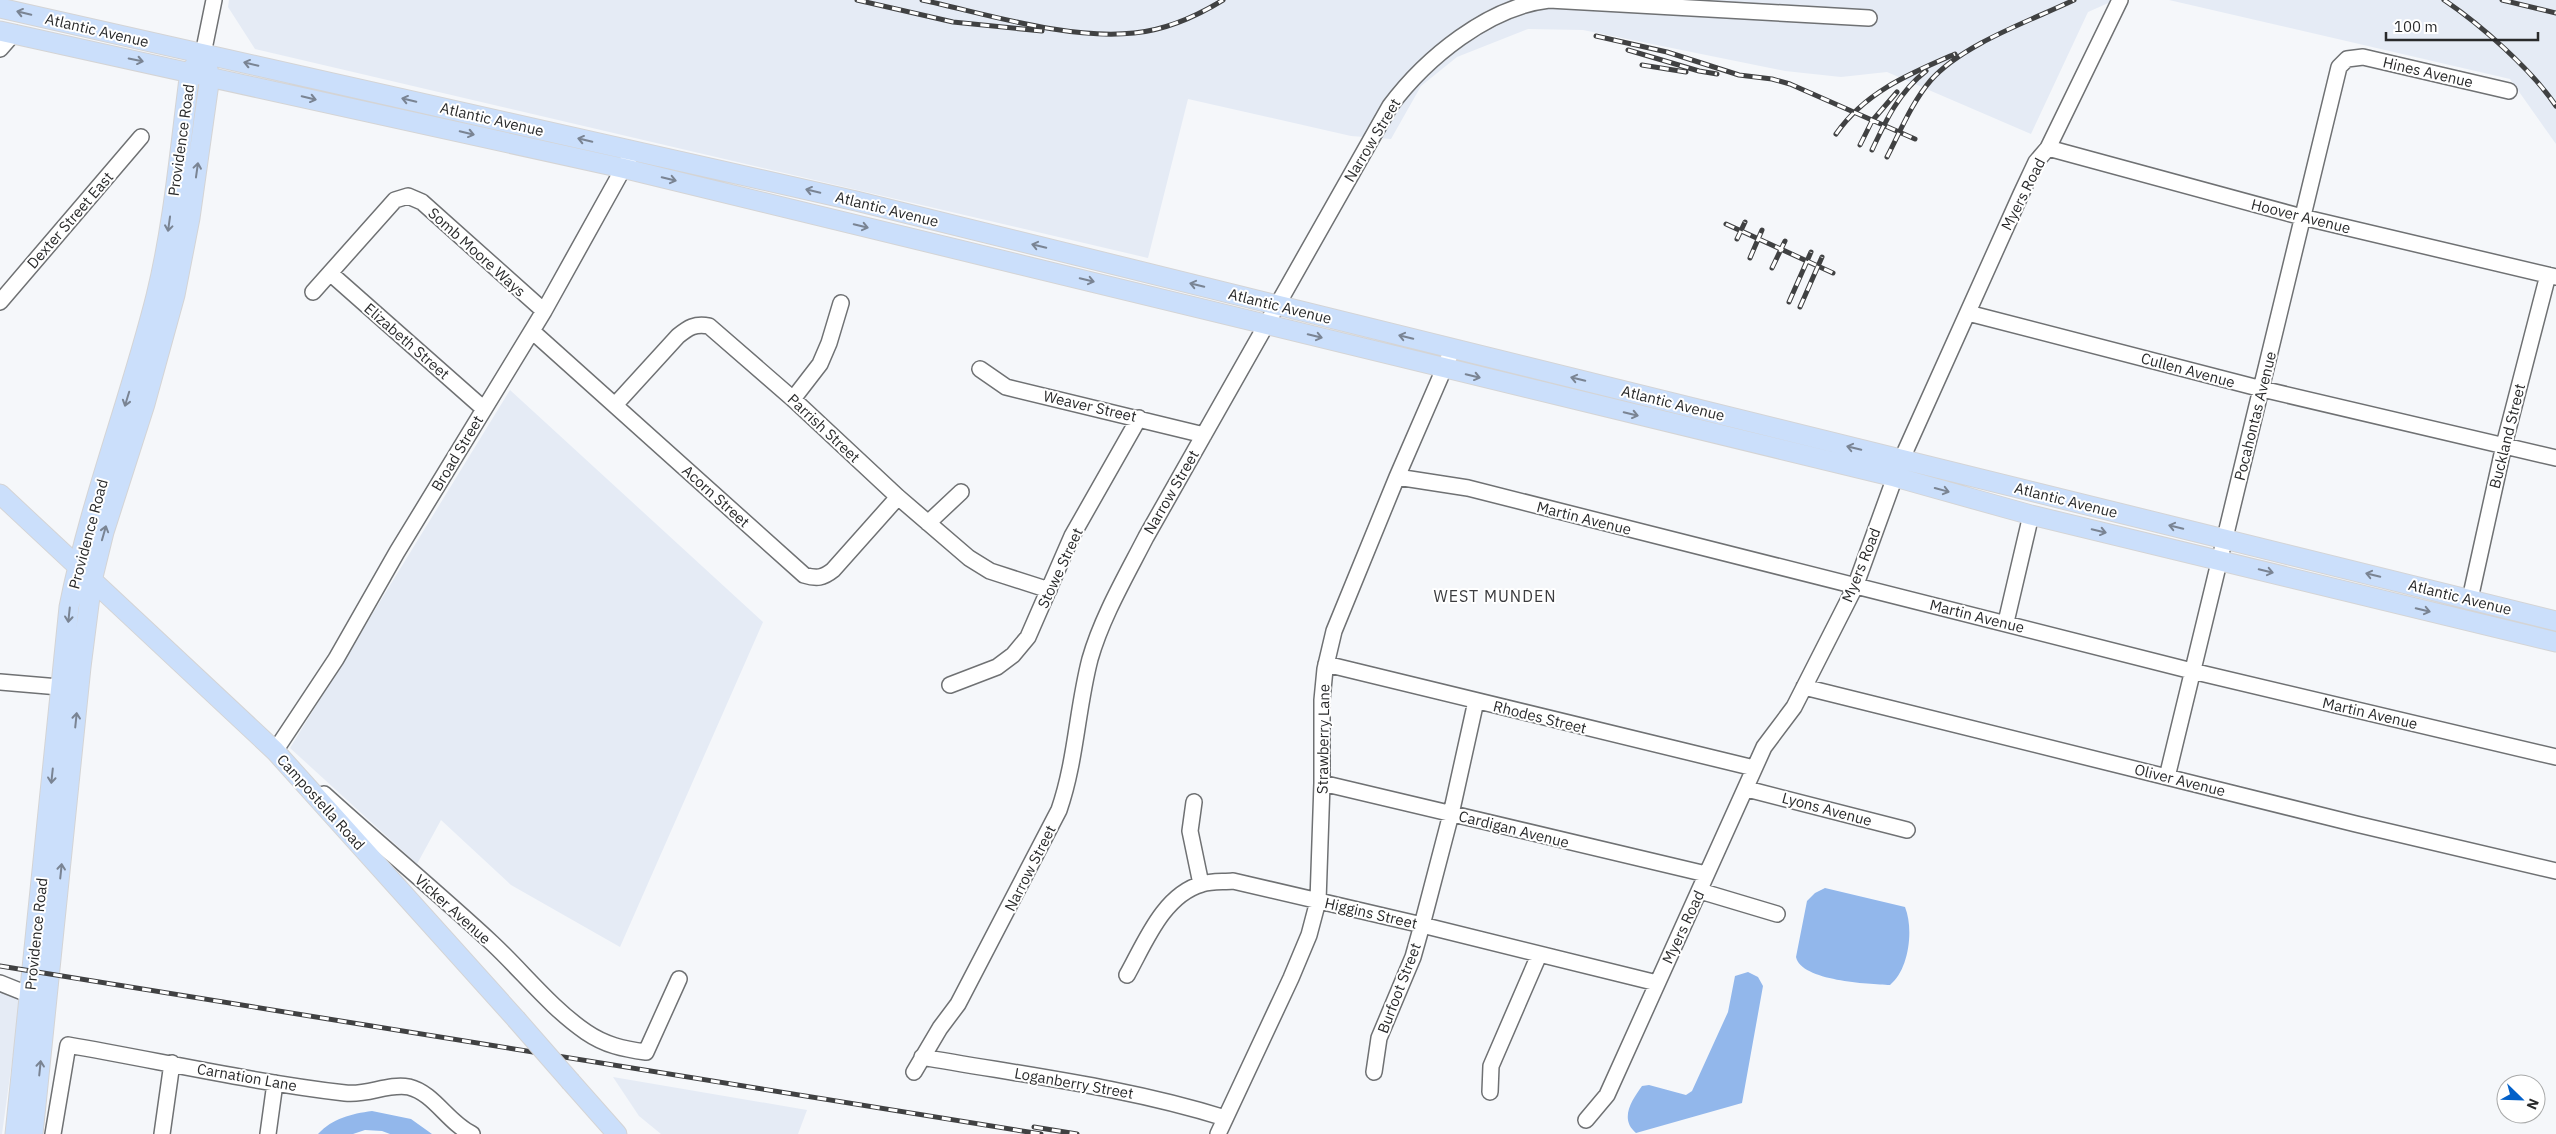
<svg xmlns="http://www.w3.org/2000/svg" width="2556" height="1134" font-family="'IBM Plex Sans',sans-serif">
  <rect width="100%" height="100%" fill="#f5f7fa"/>
  <path fill="#e5ebf5" d="M229,0H2115L2088,12L2031,134L1887,72L1841,77L1785,71L1583,30L1528,29L1457,57L1421,86L1391,139L1351,136L1188,99L1148,258L255,49L228,7Z
    M2169,0H2556V144L2510,79Z
    M510,390L763,622L620,947L511,885L441,820L417,864L290,748Z
    M0,989L21,996L2,1134H0Z
    M613,1077L807,1110L798,1134H661L639,1116Z"/>
  <path fill="#92b7eb" d="M1825,888L1905,907C1914,929 1909,970 1890,985C1869,984 1801,981 1796,957L1807,901L1815,893Z
    M1748,972L1758,977L1763,986L1742,1103L1636,1133C1619,1119 1632,1100 1642,1086L1649,1085L1686,1095L1692,1091L1728,1012L1735,976Z
    M372,1111L411,1119L432,1134H390L382,1131L365,1130L353,1134H318C333,1118 351,1114 372,1111Z"/>
  <g fill="none" stroke-linecap="round" stroke-linejoin="round">
    <g stroke="#6f7173" stroke-width="18">
      <path id="minor" d="M1549,0L1869,18
        M0,49L14,33
        M203,54L214,0
        M2048,148L2302,217L2556,277
        M330,273L484,409
        M313,292L395,200L408,196L422,202L544,311
        M0,302L141,137
        M1968,313L2262,389L2556,458
        M532,331L804,575C817,579 823,578 833,570L898,497
        M980,369L1006,387L1204,435
        M793,399L820,364L829,343L841,303
        M615,405L678,336C688,328 695,323 709,326L793,399L898,497L969,558L990,571L1049,590
        M1397,477L1468,488L2192,671L2556,757
        M928,523L961,492
        M2470,599L2504,445L2548,275
        M2006,622L2031,515
        M1326,664L1754,768
        M0,682L71,688
        M950,685L997,667L1013,655L1028,637L1072,536L1139,418
        M1804,687L2356,824L2556,871
        M282,757L275,751L336,659L397,552L544,311L633,151
        M2167,777L2339,67L2347,59L2363,57L2509,91
        M1322,783L1706,874
        M1747,789L1907,830
        M324,794C379,844 437,892 492,943C523,972 551,1008 586,1032C605,1045 623,1049 646,1052L679,979
        M1194,802L1190,831L1201,884
        M1700,891L1777,914
        M1127,975C1145,943 1163,895 1202,884C1211,881 1223,882 1233,881L1422,925L1657,983
        M0,983L30,995
        M922,1057C1023,1075 1126,1087 1225,1118
        M914,1072L940,1028L958,1004L1059,810C1076,761 1077,709 1090,659C1102,617 1126,576 1146,537L1390,106C1426,58 1488,7 1549,0
        M1374,1072L1379,1038L1413,957L1422,925L1451,814L1476,701
        M1490,1092L1491,1066L1539,955
        M1586,1120L1607,1095L1764,747L1794,707L1855,587L1900,463L2021,194L2036,162L2048,148L2120,0
        M53,1134L68,1045C160,1061 252,1082 345,1093C367,1096 388,1083 409,1087C434,1093 448,1123 472,1134
        M162,1134L172,1063
        M268,1134L275,1083
        M1218,1134L1291,978L1309,935L1318,901L1322,783V700L1325,669L1334,631L1397,477L1453,348"/>
    </g>
    <g stroke="#d4d4d5" stroke-width="21">
      <path id="major" d="M0,8L856,201L2556,621
        M0,31L622,168L1895,477L2031,515L2556,642
        M0,494L275,751L516,1019
        M571,1082L617,1134
        M15,1134L69,607C90,501 130,400 156,296C174,223 180,146 190,71L197,63
        M33,1134L81,667L92,581L104,532L145,404L175,295L190,218L210,76L206,64"/>
    </g>
    <use href="#minor" stroke="#fff" stroke-width="15"/>
    <use href="#major" stroke="#cbdffb" stroke-width="19"/>
    <g stroke="#404142" stroke-width="5">
      <path id="rail" d="M857,0L953,22L1042,31
        M922,0C987,14 1068,40 1134,33C1165,30 1197,16 1223,0
        M2444,0C2480,24 2532,70 2556,106
        M2502,0L2556,13
        M1596,36L1667,52L1739,75L1772,79L1790,84L1915,139
        M1628,50L1699,71L1717,74
        M1642,65L1686,72
        M1836,134C1865,92 1909,74 1955,54
        M1860,145L1872,121L1897,92
        M1872,150C1886,120 1899,92 1926,71
        M1887,157C1900,132 1912,102 1931,80C1963,44 2030,21 2074,0
        M1726,224L1833,273
        M1737,239L1745,222
        M1750,258L1762,230
        M1772,268L1785,241
        M1789,302L1811,252
        M1800,307L1822,257
        M0,966L1041,1134
        M1034,1127L1077,1134"/>
    </g>
    <use href="#rail" stroke="#fff" stroke-width="3" stroke-dasharray="9" stroke-linecap="butt"/>
    <g stroke="#d4d4d5" stroke-width="21" stroke-linecap="butt">
      <path id="major-bridge" d="M516,1019L571,1082"/>
    </g>
    <use href="#major-bridge" stroke="#cbdffb" stroke-width="19"/>
  </g>
  <defs><path id="oneway-shaft" d="M-6 0H5M1.5-3L5.5 0L1.5 3" fill="none" stroke-width="1.6" stroke-linecap="round" stroke-linejoin="round" transform="scale(1.25)"/></defs>
  <g stroke="#7a8493">
    <use href="#oneway-shaft" transform="translate(24 13) rotate(-167)"/>
    <use href="#oneway-shaft" transform="translate(136 60) rotate(12)"/>
    <use href="#oneway-shaft" transform="translate(251 64) rotate(-167)"/>
    <use href="#oneway-shaft" transform="translate(309 98) rotate(13)"/>
    <use href="#oneway-shaft" transform="translate(409 100) rotate(-167)"/>
    <use href="#oneway-shaft" transform="translate(467 133) rotate(13)"/>
    <use href="#oneway-shaft" transform="translate(585 140) rotate(-167)"/>
    <use href="#oneway-shaft" transform="translate(197 170) rotate(-82)"/>
    <use href="#oneway-shaft" transform="translate(669 179) rotate(14)"/>
    <use href="#oneway-shaft" transform="translate(813 191) rotate(-167)"/>
    <use href="#oneway-shaft" transform="translate(169 224) rotate(98)"/>
    <use href="#oneway-shaft" transform="translate(861 226) rotate(14)"/>
    <use href="#oneway-shaft" transform="translate(1039 246) rotate(-166)"/>
    <use href="#oneway-shaft" transform="translate(1087 280) rotate(14)"/>
    <use href="#oneway-shaft" transform="translate(1197 285) rotate(-166)"/>
    <use href="#oneway-shaft" transform="translate(1315 336) rotate(14)"/>
    <use href="#oneway-shaft" transform="translate(1406 337) rotate(-166)"/>
    <use href="#oneway-shaft" transform="translate(1473 376) rotate(13)"/>
    <use href="#oneway-shaft" transform="translate(1578 379) rotate(-166)"/>
    <use href="#oneway-shaft" transform="translate(127 399) rotate(107)"/>
    <use href="#oneway-shaft" transform="translate(1631 414) rotate(13)"/>
    <use href="#oneway-shaft" transform="translate(1854 448) rotate(-166)"/>
    <use href="#oneway-shaft" transform="translate(1942 490) rotate(15)"/>
    <use href="#oneway-shaft" transform="translate(2176 527) rotate(-166)"/>
    <use href="#oneway-shaft" transform="translate(2099 531) rotate(13)"/>
    <use href="#oneway-shaft" transform="translate(104 533) rotate(-74)"/>
    <use href="#oneway-shaft" transform="translate(2266 571) rotate(14)"/>
    <use href="#oneway-shaft" transform="translate(2373 575) rotate(-166)"/>
    <use href="#oneway-shaft" transform="translate(2423 610) rotate(14)"/>
    <use href="#oneway-shaft" transform="translate(69 615) rotate(96)"/>
    <use href="#oneway-shaft" transform="translate(76 720) rotate(-84)"/>
    <use href="#oneway-shaft" transform="translate(52 776) rotate(96)"/>
    <use href="#oneway-shaft" transform="translate(61 871) rotate(-84)"/>
    <use href="#oneway-shaft" transform="translate(40 1068) rotate(-84)"/>
  </g>
  <g text-anchor="middle" dominant-baseline="central" stroke-width="4" stroke-linejoin="round" paint-order="stroke">
    <g font-size="15" fill="#292a2b" stroke="#fff">
      <text transform="translate(97 30) rotate(13)">Atlantic Avenue</text>
      <text transform="translate(2428 72) rotate(13)">Hines Avenue</text>
      <text transform="translate(492 119) rotate(13)">Atlantic Avenue</text>
      <text transform="translate(181 140) rotate(-82)">Providence Road</text>
      <text transform="translate(1372 140) rotate(-59)">Narrow Street</text>
      <text transform="translate(2023 194) rotate(-63)">Myers Road</text>
      <text transform="translate(887 209) rotate(14)">Atlantic Avenue</text>
      <text transform="translate(2301 216) rotate(14)">Hoover Avenue</text>
      <text transform="translate(70 220) rotate(-49)">Dexter Street East</text>
      <text transform="translate(477 252) rotate(42)">Somb Moore Ways</text>
      <text transform="translate(1280 306) rotate(14)">Atlantic Avenue</text>
      <text transform="translate(407 341) rotate(41)">Elizabeth Street</text>
      <text transform="translate(2188 370) rotate(15)">Cullen Avenue</text>
      <text transform="translate(1673 403) rotate(14)">Atlantic Avenue</text>
      <text transform="translate(1090 406) rotate(13)">Weaver Street</text>
      <text transform="translate(2255 416) rotate(-76)">Pocahontas Avenue</text>
      <text transform="translate(824 428) rotate(43)">Parrish Street</text>
      <text transform="translate(2507 436) rotate(-76)">Buckland Street</text>
      <text transform="translate(457 453) rotate(-59)">Broad Street</text>
      <text transform="translate(1171 492) rotate(-60)">Narrow Street</text>
      <text transform="translate(716 496) rotate(42)">Acorn Street</text>
      <text transform="translate(2066 500) rotate(14)">Atlantic Avenue</text>
      <text transform="translate(1584 518) rotate(14)">Martin Avenue</text>
      <text transform="translate(88 534) rotate(-75)">Providence Road</text>
      <text transform="translate(1861 565) rotate(-68)">Myers Road</text>
      <text transform="translate(1060 568) rotate(-65)">Stowe Street</text>
      <text transform="translate(2460 597) rotate(14)">Atlantic Avenue</text>
      <text transform="translate(1977 616) rotate(14)">Martin Avenue</text>
      <text transform="translate(2370 713) rotate(13)">Martin Avenue</text>
      <text transform="translate(1540 717) rotate(14)">Rhodes Street</text>
      <text transform="translate(1323 739) rotate(-89)">Strawberry Lane</text>
      <text transform="translate(2180 780) rotate(14)">Oliver Avenue</text>
      <text transform="translate(321 802) rotate(48)">Campostella Road</text>
      <text transform="translate(1827 809) rotate(15)">Lyons Avenue</text>
      <text transform="translate(1514 829) rotate(14)">Cardigan Avenue</text>
      <text transform="translate(1030 868) rotate(-63)">Narrow Street</text>
      <text transform="translate(453 909) rotate(42)">Vicker Avenue</text>
      <text transform="translate(1371 913) rotate(13)">Higgins Street</text>
      <text transform="translate(1683 927) rotate(-65)">Myers Road</text>
      <text transform="translate(36 934) rotate(-84)">Providence Road</text>
      <text transform="translate(1399 988) rotate(-69)">Burfoot Street</text>
      <text transform="translate(247 1077) rotate(10)">Carnation Lane</text>
      <text transform="translate(1074 1083) rotate(10)">Loganberry Street</text>
    </g>
    <g font-size="16" letter-spacing="1" fill="#3b3c3f" stroke="#fff">
      <text x="1495" y="596">WEST MUNDEN</text>
    </g>
  </g>
  <g transform="translate(2521 1099) rotate(113)"><circle r="24" fill="#ffffff" stroke="#a9aaaa"/>
  <path d="M0-4L9 19L0 12L-9 19Z" fill="#0260c9"/>
  <text y="-8" font-size="14" font-weight="bold" text-anchor="middle" fill="#292a2b">N</text>
  </g>
  <path d="M2386 32v8h152v-8" fill="none" stroke="#292a2b" stroke-width="2.5"/>
  <text x="2394" y="32" font-size="15" fill="#292a2b" stroke="#ffffff" stroke-width="4" paint-order="stroke">100 m</text>
</svg>
